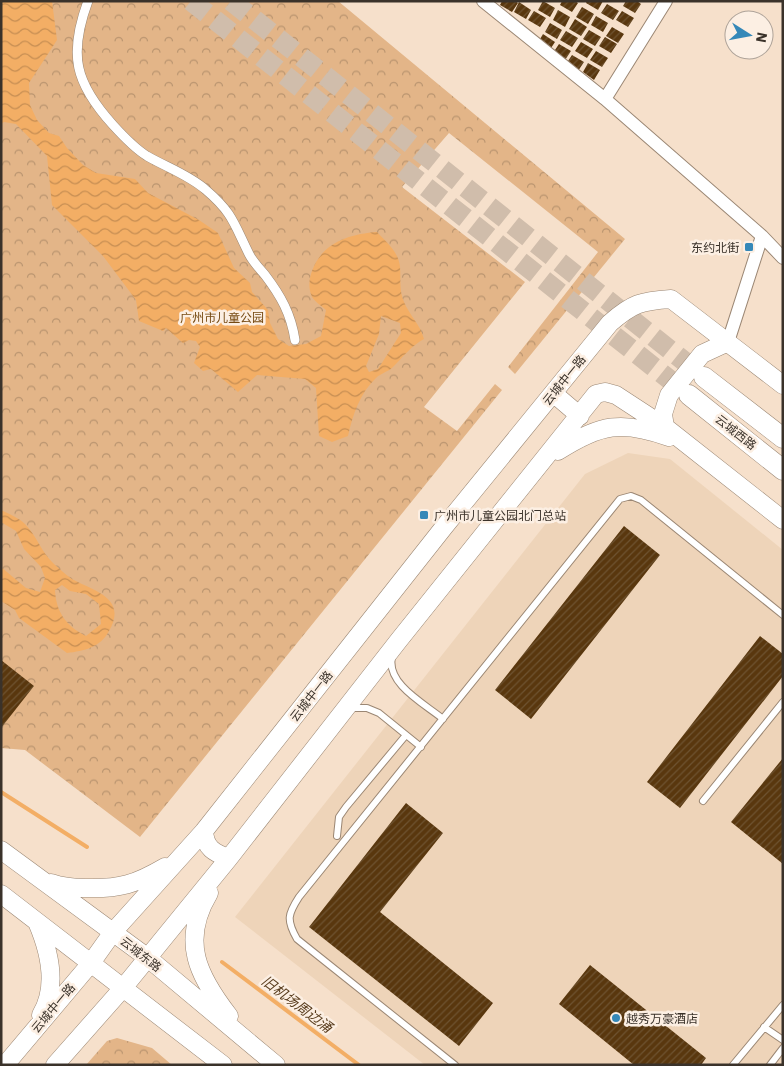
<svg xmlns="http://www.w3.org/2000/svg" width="784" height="1066" font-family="'IBM Plex Sans','Noto Sans SC',sans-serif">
  <defs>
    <pattern id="park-crowns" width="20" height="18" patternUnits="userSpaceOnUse" patternTransform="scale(1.25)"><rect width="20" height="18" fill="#e3b588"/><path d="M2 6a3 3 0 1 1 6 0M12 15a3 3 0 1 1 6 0" fill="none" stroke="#b9946f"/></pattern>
    <pattern id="water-waves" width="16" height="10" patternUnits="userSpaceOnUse" patternTransform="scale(1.25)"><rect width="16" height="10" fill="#f3ae65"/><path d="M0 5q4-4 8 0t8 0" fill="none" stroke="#c68e53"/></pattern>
    <pattern id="building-hatch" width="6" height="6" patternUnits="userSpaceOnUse" patternTransform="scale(1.25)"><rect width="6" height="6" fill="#59370e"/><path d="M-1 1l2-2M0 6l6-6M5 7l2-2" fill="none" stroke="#6e5331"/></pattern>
  </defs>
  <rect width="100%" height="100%" fill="#f6e0cb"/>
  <path fill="#eed4b9" d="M628,453L670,459L783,550V1063L781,1065H425L235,917L585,474Z"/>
  <path fill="url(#park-crowns)" d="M1,1H338L625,239L515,374L508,367L598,252L449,133L402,187L525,282L424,407L457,431L495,384L502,390L140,837L25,750L1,748Z
    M117,1038L152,1048L172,1065H86L107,1041Z"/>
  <path fill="url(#water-waves)" fill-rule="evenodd" d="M1,1H52L57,40L29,83L30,105L37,120L49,133L59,136L67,148L83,165L96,173L135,179L148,193L199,220L218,233L234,268L250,283L252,292L268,310L270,323L278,339L289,346L306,344L321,336L326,310C322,306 315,302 312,297C308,288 309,279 312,271C322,243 349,234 377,232C386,242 399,252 400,267C401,279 399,291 404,302C410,316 420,324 424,339C411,346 403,357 393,367C388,372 381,373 376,378C360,393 353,414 348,436L332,442L319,436L316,388L305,379L257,375L238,392L211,369L203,371L194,363L200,347L196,341L189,340L183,343L166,328L163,331L139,321L136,300L103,256L52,205L47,156L16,124L4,122L1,124ZM381,316L400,323L401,333L378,369L369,372L366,366L379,334Z
    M1,510C9,514 19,518 25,524C36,535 42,553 54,564C60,569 66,575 72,579C94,591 128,598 109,631C101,647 84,651 67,653L19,618L15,610L1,601V567L26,588L40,592L45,578L41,567L24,549L16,531L1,522ZM62,585L70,591L86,594L99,604L101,624L86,636C66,626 56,612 55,590Z"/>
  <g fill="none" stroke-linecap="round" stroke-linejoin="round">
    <path stroke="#f3ae65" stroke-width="4" d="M1,792L87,847
      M222,962L359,1065"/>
  </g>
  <path fill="url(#building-hatch)" d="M502,1H515L518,3L512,12L500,5Z
    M543,1L555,8L550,17L538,10Z
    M562,1H575L578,3L572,12L560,5Z
    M587,1H603L598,10L586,3Z
    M626,1H637L641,4L635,13L623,6Z
    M519,2L531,10L526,19L514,12Z
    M607,4L619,11L613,20L601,13Z
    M582,7L594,14L588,24L576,17Z
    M558,10L570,17L565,27L553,20Z
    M534,11L546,18L540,27L528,20Z
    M622,11L634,18L628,27L616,20Z
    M596,16L608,23L603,32L591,25Z
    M575,19L587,27L581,36L569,29Z
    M550,23L562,30L557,39L545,32Z
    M612,27L624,34L618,43L606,36Z
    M589,30L601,37L595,46L583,39Z
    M566,31L578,38L572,47L560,40Z
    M543,34L555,42L549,51L537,44Z
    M605,37L617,44L611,53L599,46Z
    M581,42L593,49L587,58L575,51Z
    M559,44L571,51L565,60L553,53Z
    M596,51L608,58L602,67L590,60Z
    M572,55L584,62L578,71L566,64Z
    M588,63L600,70L594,80L583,72Z
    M624,526L660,555L531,719L495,690Z
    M760,636L783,654V676L680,808L647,782Z
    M1,660L34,686L1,728Z
    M783,758V864L731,822Z
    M406,803L443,833L380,912L493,1003L459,1046L309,927Z
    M590,965L706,1058L701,1065H634L559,1004Z"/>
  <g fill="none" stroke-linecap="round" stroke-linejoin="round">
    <path stroke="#d0bdab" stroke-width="20" stroke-dasharray="20 10" stroke-linecap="butt" d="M191,1L689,395
      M231,1L704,377"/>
    <g stroke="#9b8774" stroke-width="8">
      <path id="service" d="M392,657C386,684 425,704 443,719
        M350,708H367L379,713L421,747
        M703,801L783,702
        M337,836L339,817L346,807L406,735
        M764,1027L783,1040
        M455,1065L297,939C286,920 288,914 299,897L620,499L631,496L641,500L783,615
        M733,1065L783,1005
        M770,1065L783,1048"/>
    </g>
    <g stroke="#9b8774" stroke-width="10">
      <path id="pedestrian" d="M88,1C68,55 75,83 113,125C123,136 134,148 147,156C166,167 189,175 206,190C233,213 234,224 249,254C253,262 260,269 265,275C281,296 291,314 295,340"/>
    </g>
    <g stroke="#9b8774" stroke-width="14">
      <path id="minor" d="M483,1L605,99L762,236
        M605,99L666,1
        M728,342L762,236L783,258"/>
    </g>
    <g stroke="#9b8774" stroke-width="19">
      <path id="secondary" d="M553,393L580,416
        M665,427L663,414L669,395L702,354L728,342
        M558,451C600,424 622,420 669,437
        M204,831C205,848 214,853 229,858
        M1,850L148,958L276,1065
        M51,883C62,887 74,888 86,888C120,889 136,884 165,867
        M209,893C180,941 198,976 229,1016
        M1,894L223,1065
        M37,922C49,950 58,987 41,1015
        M5,1065L91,963L113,932L204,831L444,527L610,323C633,303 641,301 671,299L783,385
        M55,1065L123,988L229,858L399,640L596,394L605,392L616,395L665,427L783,520"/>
    </g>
    <g stroke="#9b8774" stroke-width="21">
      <path id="primary" d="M704,377L783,438
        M689,395L783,470"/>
    </g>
    <use href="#service" stroke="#fff" stroke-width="6"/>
    <use href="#pedestrian" stroke="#fff" stroke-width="9"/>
    <use href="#minor" stroke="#fff" stroke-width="12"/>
    <use href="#secondary" stroke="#fff" stroke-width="18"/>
    <use href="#primary" stroke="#fff" stroke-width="20"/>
  </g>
  <g fill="#3588b8" stroke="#fcefe3" stroke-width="2">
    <rect x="744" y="242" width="10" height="10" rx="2.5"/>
    <rect x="419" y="510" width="10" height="10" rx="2.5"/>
    <circle cx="616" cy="1018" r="5"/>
  </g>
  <g text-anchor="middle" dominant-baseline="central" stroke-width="5" stroke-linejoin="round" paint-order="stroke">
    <g font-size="12" fill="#3a322a" stroke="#fcefe3" text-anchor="start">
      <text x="739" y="247" text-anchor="end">东约北街</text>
      <text x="434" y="515">广州市儿童公园北门总站</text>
      <text x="626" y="1018">越秀万豪酒店</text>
    </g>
    <g font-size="12" fill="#764a12" stroke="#fcefe3">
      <text x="222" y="317">广州市儿童公园</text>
    </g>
    <g font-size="12" fill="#3a322a" stroke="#fcefe3">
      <text transform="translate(564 380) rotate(-51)">云城中一路</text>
      <text transform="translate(736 432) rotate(38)">云城西路</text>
      <text transform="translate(311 696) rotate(-52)">云城中一路</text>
      <text transform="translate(141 954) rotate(38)">云城东路</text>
      <text transform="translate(53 1008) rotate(-50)">云城中一路</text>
    </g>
    <g font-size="14" font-style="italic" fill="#593d1e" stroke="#fcefe3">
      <text transform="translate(297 1004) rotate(37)">旧机场周边涌</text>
    </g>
  </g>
  <rect width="784" height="1066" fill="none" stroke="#3a322a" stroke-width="5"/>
  <g transform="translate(749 35) rotate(101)"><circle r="24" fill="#fcefe3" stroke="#aea399"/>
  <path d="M0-4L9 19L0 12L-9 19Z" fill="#3588b8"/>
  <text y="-8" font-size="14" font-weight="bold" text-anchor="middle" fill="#3a322a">N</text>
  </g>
</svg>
